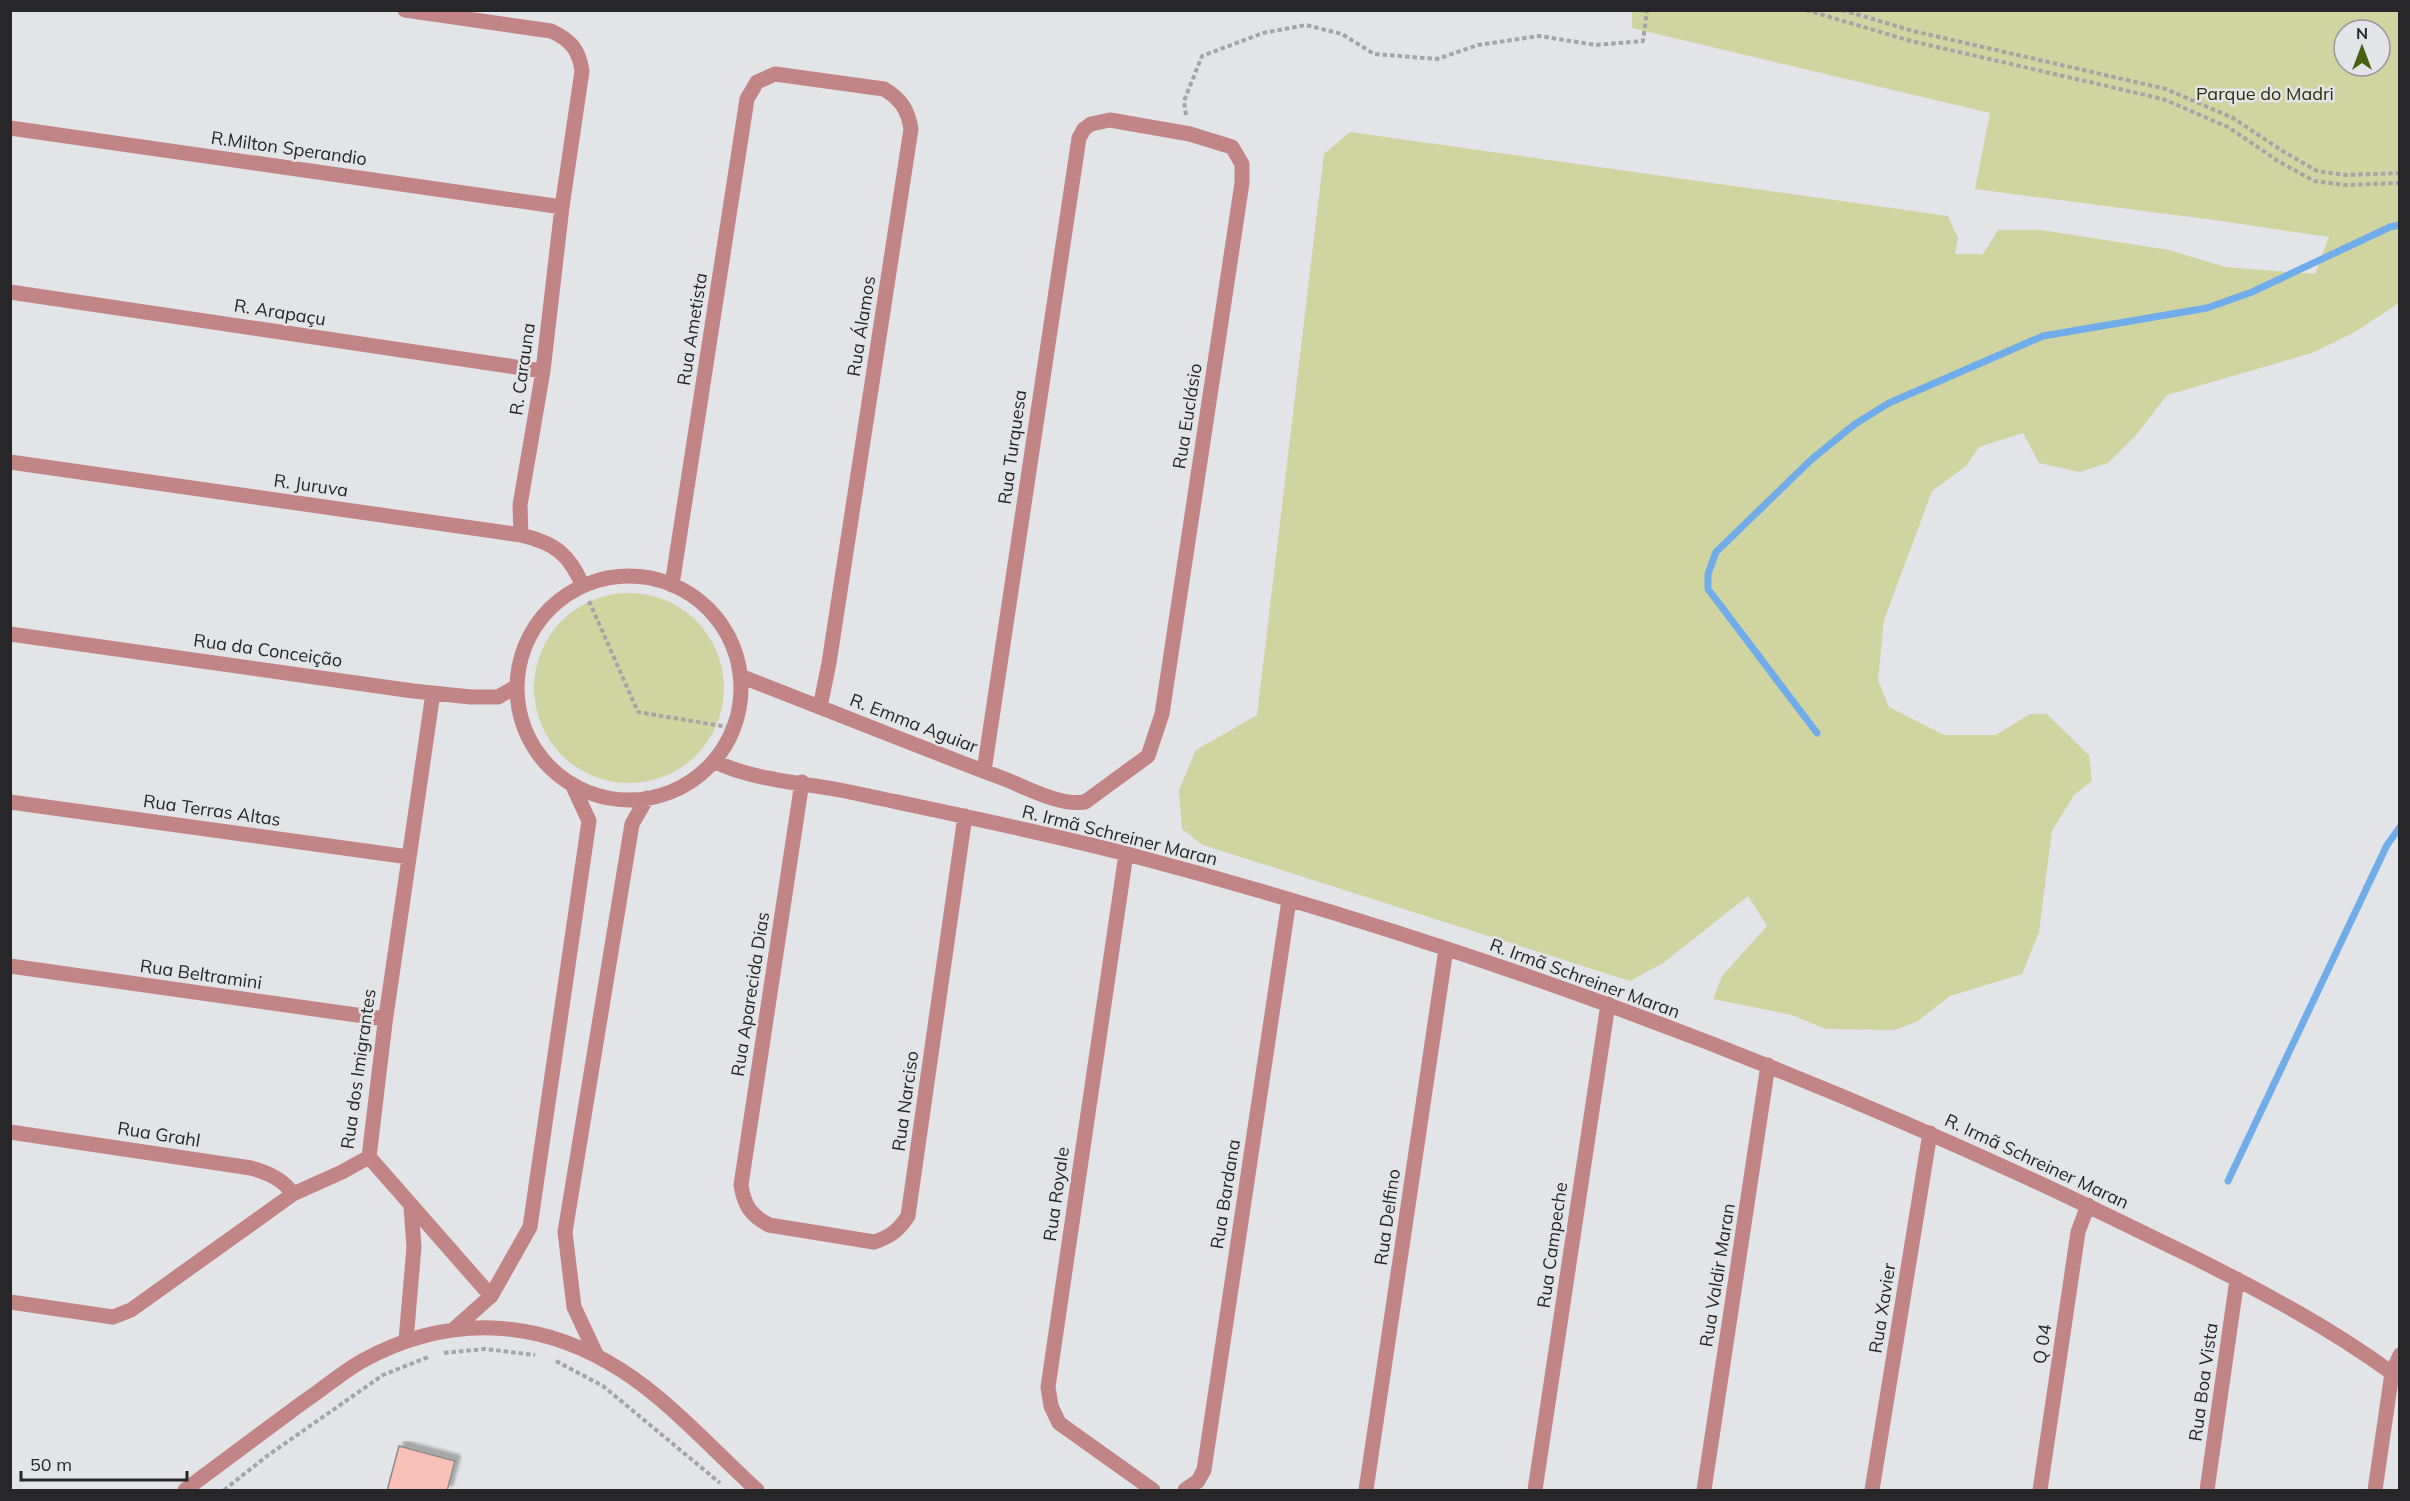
<svg xmlns="http://www.w3.org/2000/svg" width="2410" height="1501" font-family="Mulish,sans-serif">
  <defs>
    <filter id="shadow"><feDropShadow dx="5.5" dy="-5.5" stdDeviation="1.5" flood-color="#0004"/></filter>
  </defs>
  <rect width="100%" height="100%" fill="#e3e4e7"/>
  <path fill="#d0d4a1" fill-rule="evenodd" d="M1632,11H2399V303L2353,333L2312,353L2167,395L2137,434L2108,463L2080,472L2039,463L2023,433L1979,447L1966,466L1932,491L1884,620L1878,680L1889,707L1944,735H1996L2030,714H2047L2089,755L2092,781L2074,795L2052,831L2039,932L2022,974L1950,996L1918,1021L1895,1030L1826,1029L1792,1015L1713,999L1722,976L1767,926L1748,896L1663,963L1630,981L1203,845L1182,829L1179,790L1196,750L1257,715L1324,154L1350,132L1948,216L1958,238L1955,254H1983L1998,230H2041L2169,250L2225,267L2315,274L2329,237L2214,220L1975,189L1990,113L1632,28ZM2344,30H2380V66H2344Z
    M534 688a95 95 0 1 1 190 0a95 95 0 1 1-190 0Z"/>
  <g fill="none" stroke-linecap="round" stroke-linejoin="round">
    <path stroke="#6face9" stroke-width="7" d="M1817,733L1708,589V574L1716,552L1812,459L1855,424L1889,403L2043,336L2207,308L2252,292L2390,227L2400,225
      M2228,1181L2387,845L2400,827"/>
  </g>
  <path fill="#f8c1b7" stroke="#8d8989" stroke-width="1.5" filter="url(#shadow)" d="M399,1446L455,1461L447,1491H387Z"/>
  <g fill="none" stroke-linecap="round" stroke-linejoin="round">
    <path stroke="#a5a5a8" stroke-width="4" stroke-dasharray="4.5 3" stroke-linecap="butt" d="M1806,10L1911,41L2163,99L2228,127L2278,161L2314,181L2345,185L2400,183
      M1842,10L1913,31L2166,89L2233,118L2284,152L2317,171L2345,175L2400,173
      M1186,115L1184,101L1202,56L1263,33L1306,25L1342,34L1374,54L1437,59L1478,45L1539,36L1596,45L1643,41L1647,10
      M589,601L638,712L734,728
      M444,1353L485,1349L535,1355
      M556,1361L603,1386L720,1483
      M224,1490L267,1456L383,1375L428,1357"/>
    <path stroke="#c28586" stroke-width="15" d="M405,10L551,31C571,40 579,50 582,71L562,207L543,371L520,505L521,535
      M10,128L562,207
      M10,292L543,371
      M10,462L521,535C555,543 569,554 583,586
      M517 688a112 112 0 1 1 224 0a112 112 0 1 1-224 0Z
      M672,585L747,99L757,82L775,74L884,89C901,99 908,110 911,129L829,663L820,707
      M10,634L413,691L471,697H498L517,686
      M740,676C828,710 914,745 1002,778C1026,787 1059,806 1085,802L1148,756L1162,714L1242,183V164L1232,147L1190,134L1110,120L1091,124L1084,129L1079,138L984,771
      M714,761C751,780 804,783 845,791C939,811 1034,830 1127,854C1435,935 1737,1044 2026,1177C2081,1202 2135,1229 2189,1255C2259,1290 2329,1327 2392,1373
      M802,782L741,1185C744,1205 751,1216 769,1225L874,1242C890,1237 899,1230 908,1216L965,816
      M10,802L409,857
      M1126,854L1048,1387L1051,1406L1059,1423L1153,1490
      M10,966L385,1019
      M10,1132L251,1168C268,1173 283,1179 293,1194
      M369,1157L491,1296
      M10,1302L113,1317L131,1310L293,1194L342,1172L369,1157L385,1023L433,693
      M454,1329L491,1296L530,1227L589,821L572,784
      M406,1340L414,1247L411,1207
      M596,1354L574,1307L565,1232L632,824L647,798
      M185,1490C224,1461 263,1432 302,1403C322,1390 341,1373 362,1361C448,1314 538,1317 621,1370C670,1401 714,1451 757,1490
      M1185,1490L1198,1481L1204,1470L1289,900
      M1366,1490L1446,949
      M1535,1490L1608,1004
      M1704,1490L1768,1065
      M1872,1490L1930,1133
      M2040,1490L2078,1232L2088,1205
      M2207,1490L2237,1279
      M2375,1490L2392,1373L2400,1355"/>
  </g>
  <g text-anchor="middle" dominant-baseline="central" stroke-width="5" stroke-linejoin="round" paint-order="stroke">
    <g font-size="18" fill="#2e300a" stroke="#e3e4e7">
      <text x="2265" y="93">Parque do Madri</text>
    </g>
    <g font-size="18" fill="#272729" stroke="#e3e4e7">
      <text transform="translate(289 148) rotate(8)">R.Milton Sperandio</text>
      <text transform="translate(280 312) rotate(9)">R. Arapaçu</text>
      <text transform="translate(861 326) rotate(-81)">Rua Álamos</text>
      <text transform="translate(692 329) rotate(-81)">Rua Ametista</text>
      <text transform="translate(522 369) rotate(-82)">R. Carauna</text>
      <text transform="translate(1187 416) rotate(-81)">Rua Euclásio</text>
      <text transform="translate(1012 447) rotate(-82)">Rua Turquesa</text>
      <text transform="translate(311 485) rotate(8)">R. Juruva</text>
      <text transform="translate(268 650) rotate(8)">Rua da Conceição</text>
      <text transform="translate(914 723) rotate(21)">R. Emma Aguiar</text>
      <text transform="translate(212 810) rotate(8)">Rua Terras Altas</text>
      <text transform="translate(1120 835) rotate(14)">R. Irmã Schreiner Maran</text>
      <text transform="translate(201 974) rotate(8)">Rua Beltramini</text>
      <text transform="translate(1585 978) rotate(20)">R. Irmã Schreiner Maran</text>
      <text transform="translate(750 994) rotate(-81)">Rua Aparecida Dias</text>
      <text transform="translate(358 1069) rotate(-82)">Rua dos Imigrantes</text>
      <text transform="translate(905 1101) rotate(-82)">Rua Narciso</text>
      <text transform="translate(159 1134) rotate(9)">Rua Grahl</text>
      <text transform="translate(2037 1161) rotate(25)">R. Irmã Schreiner Maran</text>
      <text transform="translate(1056 1194) rotate(-82)">Rua Royale</text>
      <text transform="translate(1225 1194) rotate(-81)">Rua Bardana</text>
      <text transform="translate(1387 1217) rotate(-82)">Rua Delfino</text>
      <text transform="translate(1552 1245) rotate(-82)">Rua Campeche</text>
      <text transform="translate(1717 1275) rotate(-81)">Rua Valdir Maran</text>
      <text transform="translate(1882 1308) rotate(-81)">Rua Xavier</text>
      <text transform="translate(2042 1344) rotate(-81)">Q 04</text>
      <text transform="translate(2203 1382) rotate(-82)">Rua Boa Vista</text>
    </g>
  </g>
  <rect width="2410" height="1501" fill="none" stroke="#272729" stroke-width="24"/>
  <g transform="translate(2362 48)"><circle r="28" fill="#e3e4e7" stroke="#98989b" stroke-width="1.5"/>
  <path d="M0-4.5L10 22L0 15L-10 22Z" fill="#476212"/>
  <text y="-9" font-size="16" font-weight="bold" text-anchor="middle" fill="#272729">N</text>
  </g>
  <path d="M21 1471v9h166v-9" fill="none" stroke="#272729" stroke-width="3"/>
  <text x="30" y="1471" font-size="18" fill="#272729" stroke="#e3e4e7" stroke-width="4.5" paint-order="stroke">50 m</text>
</svg>
